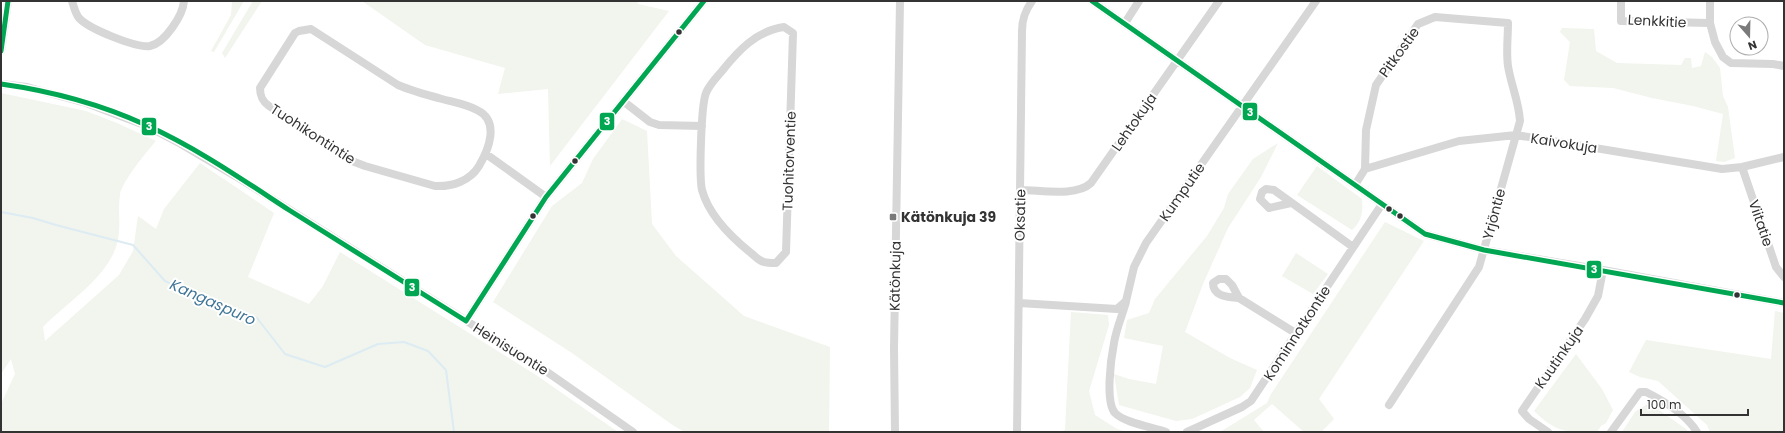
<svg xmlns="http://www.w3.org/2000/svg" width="1785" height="433" font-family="Poppins,sans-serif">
  <rect width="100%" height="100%" fill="#fff"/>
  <path fill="#f1f5ed" d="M232,1H244L214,52L211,51L231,15Z
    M253,1H262L225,58L222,53Z
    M362,1H637L638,4L669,11L550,166L548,89L498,94L505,68L425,45Z
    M1562,28L1594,29L1596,51L1617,63L1681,65L1685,58H1691L1692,68L1701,66L1705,52L1712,57L1720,68L1723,96L1728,107L1735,158L1724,162L1716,161L1723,114L1693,106L1652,98L1613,88L1570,86L1564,80L1570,42L1560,32Z
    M1,93L86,111L117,123L156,141C147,151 122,182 120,194C117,214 123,233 114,252C101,282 65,304 43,327L45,341L119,275L133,251L138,216L156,229L164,209L200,163L274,213L248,277L309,304L323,286L340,252L536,375L618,432H1V404L15,374L11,359L1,374Z
    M622,119L647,131L652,224L676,256L744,316L830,347L829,432H685L674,426L572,353L493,302L552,206L582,183L593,159Z
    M1278,143L1261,177L1228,228L1203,284L1185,332L1230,358L1257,370L1250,388L1240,397L1192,419L1176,421L1119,405L1114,374L1129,379L1156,384L1163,346L1124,338L1127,320L1149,313L1155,299L1207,236L1224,208L1228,194L1253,159Z
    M1317,166L1362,199C1363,212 1362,221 1352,230L1297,195Z
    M1385,222L1424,241L1319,399L1334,419L1321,432H1304L1272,404L1254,420L1264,432H1220L1267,403L1271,394Z
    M1296,253L1328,274L1313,294L1282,276Z
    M1775,311L1784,313V432H1710L1707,425L1658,381L1640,377L1629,372L1646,340L1771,359Z
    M1071,312L1108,315L1109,325L1089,391L1095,415L1117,429L1127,432H1060L1065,430Z
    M1576,354L1602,389L1613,410L1606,423L1601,426L1597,432C1565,432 1557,433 1534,411Z
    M1649,403L1686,429L1688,432H1622L1635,412Z"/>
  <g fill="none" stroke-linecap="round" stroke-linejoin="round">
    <path stroke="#ddebf3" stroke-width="2" d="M1,212L33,218L56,225L133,245L165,281L204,299L257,318L285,354L325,367L378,344L404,342L428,351L446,370L454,432"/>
    <path stroke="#d7d7d7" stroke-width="8" d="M72,1C74,7 75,13 79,18C89,29 136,48 150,46C165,43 183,15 184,1
      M1092,1L1425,234L1484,250L1603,270L1784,303
      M1621,1V21L1710,23
      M1710,1V23L1715,42L1723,57L1731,63L1773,64L1784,66
      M1125,23L1139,1
      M784,27L793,33L786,252L776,263C772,263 767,263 764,262C759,261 755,256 751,253C731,237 709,216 702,190C699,178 701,105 706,93C709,85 716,78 722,71C738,51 756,31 784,27Z
      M311,29L398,85C412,91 427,95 442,99C453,102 466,104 477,110C500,121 489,149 479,166C470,181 452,187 435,186L365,166L352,161L269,106C262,101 260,96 260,88L295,33L299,31Z
      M1,51L8,1
      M1,84L27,87L86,103L147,126L181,144L242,180L540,367L633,432
      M623,101L650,122L659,125L702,126
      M486,154L546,197
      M1742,167L1776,267L1784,277
      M1365,169L1366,130L1376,85L1418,24L1435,17L1508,23C1508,37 1506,52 1508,66C1511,85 1519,102 1520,121L1479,267L1389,405
      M1355,185L1365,169L1459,141L1516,135L1722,169L1742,167L1784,157
      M1021,190C1041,190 1076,197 1091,183L1219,1
      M1291,203L1269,208L1260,199L1262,192L1266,189L1274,190L1353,247
      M1239,298C1229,297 1213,297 1213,283L1219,279H1226L1232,285L1239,298L1297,334
      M1126,302C1122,316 1116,330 1114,343C1111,358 1105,402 1115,413C1125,423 1152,427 1166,432
      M1019,303L1117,309L1126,301L1134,267L1146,243L1316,1
      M466,321L546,197L704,1
      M895,432L894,348L900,1
      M1017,432L1022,31C1022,19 1025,11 1032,1
      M1187,432L1242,407L1251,401L1382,204
      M1548,432L1529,419L1522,411L1585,319L1598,296L1603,270
      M1611,432L1640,392H1646C1664,401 1686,414 1697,432"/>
    <g stroke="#fff" stroke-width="8">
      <path id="bus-1" d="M1092,1L1425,234L1484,250L1784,303
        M1,51L8,1
        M1,84C51,91 100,104 146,125C197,148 243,180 289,210C348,247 407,284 466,321L546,197L704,1"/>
    </g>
    <use href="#bus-1" stroke="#00a651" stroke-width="5"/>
  </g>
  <g fill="#333" stroke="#fff" stroke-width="1.5">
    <circle cx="679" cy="32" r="3.5"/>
    <circle cx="575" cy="161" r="3.5"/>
    <circle cx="1389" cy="209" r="3.5"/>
    <circle cx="533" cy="216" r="3.5"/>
    <circle cx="1400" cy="216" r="3.5"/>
    <circle cx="1737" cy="295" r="3.5"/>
  </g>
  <rect fill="#7a7a7a" stroke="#fff" stroke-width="1.5" x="889" y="213" width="8" height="8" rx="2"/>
  <g text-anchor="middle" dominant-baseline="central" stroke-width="4" stroke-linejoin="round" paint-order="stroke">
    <g font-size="14" fill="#333" stroke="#fff">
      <text transform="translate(1657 21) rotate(3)">Lenkkitie</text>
      <text transform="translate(1399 52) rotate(-54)">Pitkostie</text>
      <text transform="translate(1134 122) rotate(-55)">Lehtokuja</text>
      <text transform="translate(313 134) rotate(33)">Tuohikontintie</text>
      <text transform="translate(1564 143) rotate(9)">Kaivokuja</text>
      <text transform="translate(789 161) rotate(-88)">Tuohitorventie</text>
      <text transform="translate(1182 192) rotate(-55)">Kumputie</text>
      <text transform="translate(1494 214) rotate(-75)">Yrjöntie</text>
      <text transform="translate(1020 215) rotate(-89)">Oksatie</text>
      <text transform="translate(1761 223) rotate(71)">Viitatie</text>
      <text transform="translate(895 276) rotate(-89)">Kätönkuja</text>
      <text transform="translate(1297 333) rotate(-57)">Kominnotkontie</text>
      <text transform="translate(511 349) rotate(32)">Heinisuontie</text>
      <text transform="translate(1559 357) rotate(-55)">Kuutinkuja</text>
    </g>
    <g font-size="14" font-weight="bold" fill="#333" stroke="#fff" text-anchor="start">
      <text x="901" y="217">Kätönkuja 39</text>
    </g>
    <g font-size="15" font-style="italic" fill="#3f7597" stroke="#fff">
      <text transform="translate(213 302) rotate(24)">Kangaspuro</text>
    </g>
  </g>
  <g stroke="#fff" stroke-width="1.5">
    <rect x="1242" y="102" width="16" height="19" rx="4" fill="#00a651"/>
    <rect x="599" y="112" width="16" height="19" rx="4" fill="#00a651"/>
    <rect x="141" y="117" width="16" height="19" rx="4" fill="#00a651"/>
    <rect x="1586" y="260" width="16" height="19" rx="4" fill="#00a651"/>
    <rect x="404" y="278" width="16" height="19" rx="4" fill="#00a651"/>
  </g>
  <g font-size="11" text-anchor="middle" font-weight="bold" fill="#fff">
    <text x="1250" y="116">3</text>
    <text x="607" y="125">3</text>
    <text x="149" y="130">3</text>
    <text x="1594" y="273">3</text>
    <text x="412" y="291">3</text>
  </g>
  <rect width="1785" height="433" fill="none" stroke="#333333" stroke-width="4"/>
  <g transform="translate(1749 36) rotate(160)"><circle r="19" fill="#ffffff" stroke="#adadad"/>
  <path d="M0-3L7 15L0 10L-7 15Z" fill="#7a7a7a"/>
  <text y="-6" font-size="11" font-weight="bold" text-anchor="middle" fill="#333333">N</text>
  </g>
  <path d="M1641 409v6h107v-6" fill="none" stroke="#333333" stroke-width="2"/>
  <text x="1647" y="409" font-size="12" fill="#333333" stroke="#ffffff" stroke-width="3" paint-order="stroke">100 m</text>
</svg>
